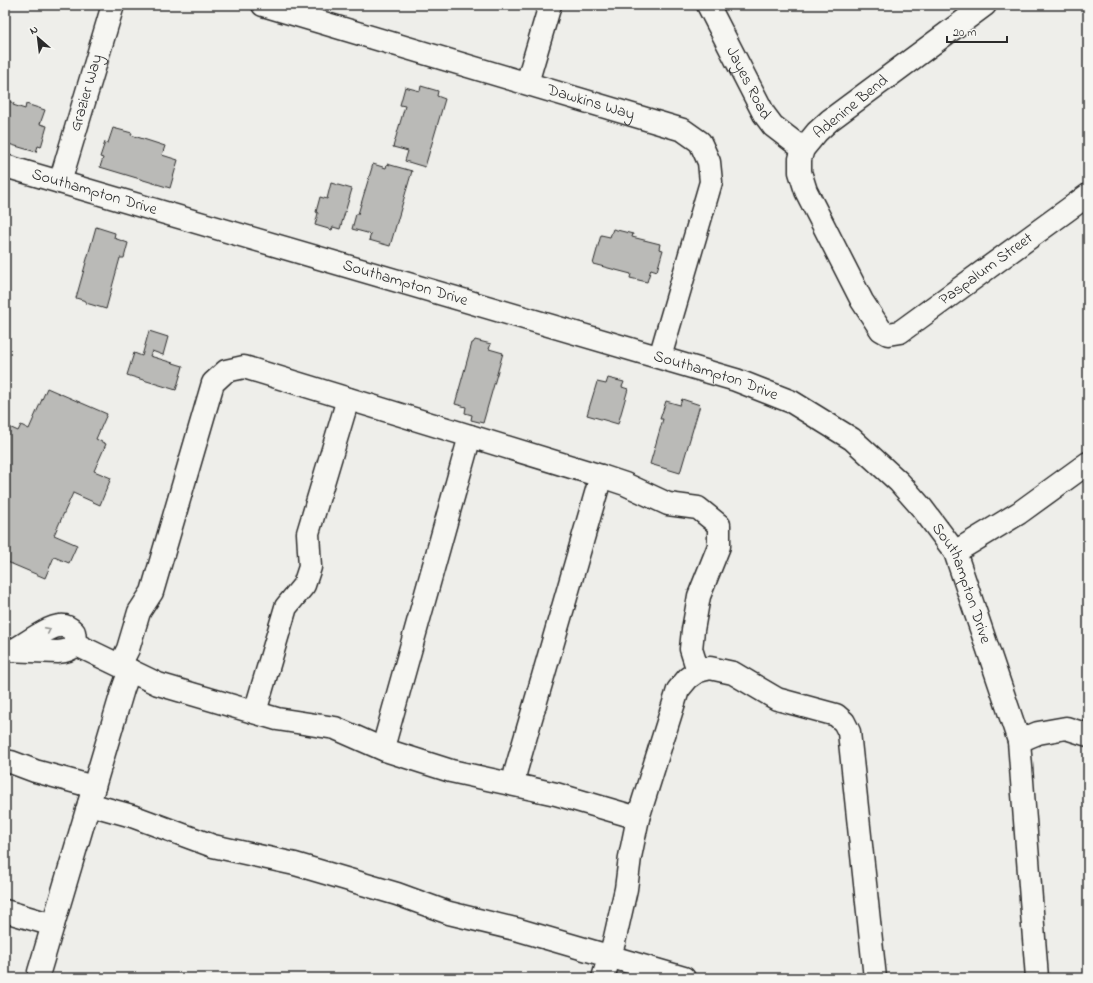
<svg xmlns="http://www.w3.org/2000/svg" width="1093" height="983" font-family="'Indie Flower',sans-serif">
  <rect width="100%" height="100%" fill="#eeeeea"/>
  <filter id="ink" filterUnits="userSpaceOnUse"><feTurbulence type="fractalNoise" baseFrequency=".025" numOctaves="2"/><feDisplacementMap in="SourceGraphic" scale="8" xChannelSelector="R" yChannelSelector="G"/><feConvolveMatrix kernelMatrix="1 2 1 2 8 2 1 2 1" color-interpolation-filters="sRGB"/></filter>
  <g filter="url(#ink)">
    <path fill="#babab7" stroke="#2b2b2b" d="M421,86L438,91L437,96L445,99L425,167L405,161L408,151L393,147L405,106L400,105L405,87L420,91Z
      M5,100L14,103L13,105L25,109L26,104L45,110L40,124L47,126L41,147L38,146L36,152L5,143Z
      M113,128L132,133L131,135L165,146L162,155L178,160L170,188L100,167L103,158L100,157L105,142L108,143Z
      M373,164L386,168L387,164L412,171L390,246L369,240L371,234L352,229L356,214H358Z
      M331,183L352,189L340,229L333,227L332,230L315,225L318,213L316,212L320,197L327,199Z
      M96,227L115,233L114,238L128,243L124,258H120L106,309L86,303V301L76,298Z
      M613,229L633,234L632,237L660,244L659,249L663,250L657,271L651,269L647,282L630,278L631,274L593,264L601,235L610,237Z
      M149,331L168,337L163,355L152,351L150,356L183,366L176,390L127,375L134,353L142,356Z
      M475,340L491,344L489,349L503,353L483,423L471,420L472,415L465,413L466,407L455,404L472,343H473Z
      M608,378L624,382L622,387L628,389L618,424L587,415L597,382L606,384Z
      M47,388L107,414L96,439L106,444L94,471L111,478L100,505L73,493L54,535L77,545L69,563L54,557L45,578L5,561V488L6,485H5V425L18,431L21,425L29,429Z
      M682,399L700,405L680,473L650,464L663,419H660L666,401L680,405Z"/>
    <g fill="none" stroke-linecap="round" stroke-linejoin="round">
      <g stroke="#2b2b2b" stroke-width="25">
        <g id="minor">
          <path id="s1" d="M263,5L683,130L700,142L709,162L711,182L660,357"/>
          <path id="s2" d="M708,5L764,114L773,126L803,149"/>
          <path id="s3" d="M985,5L830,120L817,132L803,149L800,159V172L806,191L862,301L881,330L888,334L900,332L1088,195"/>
          <path d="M527,83L550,5"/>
          <path id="s4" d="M5,166L736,380L792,402L852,439L899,482L922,508L955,552L1019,741L1037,978"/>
          <path id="s5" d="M60,182L113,5"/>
          <path d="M955,552L1019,513L1088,463"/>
          <path d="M75,644L158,684L277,719L335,728L385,750L451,771L556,794L638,818"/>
          <path d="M5,650L58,652C72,651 77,646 74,632C70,628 66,625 60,626C49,626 25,644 14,650"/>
          <path d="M120,665L128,649L139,612L152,592L213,383L226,371L244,367L601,476L625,484L668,504L698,508L719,525V546L699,596L693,630L691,649L698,671"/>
          <path d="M255,712L286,607L304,585L310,567L308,533L348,399"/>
          <path d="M1019,741L1038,733L1066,728L1088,735"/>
          <path d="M382,748L386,737L470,436"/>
          <path d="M5,761L11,762L35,771L94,787"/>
          <path d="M513,784L516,770L601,476"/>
          <path d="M89,804L132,816L213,846L295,864L397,894L449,913L519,930L684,978"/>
          <path d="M5,911L53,925"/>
          <path d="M39,972L123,689L130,670"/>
          <path d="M603,978L614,942L626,889L630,857L638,818L678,690L688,678L698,671L710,668L733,673L777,699L836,715L844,722L849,732L875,978"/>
        </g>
      </g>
      <use href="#minor" stroke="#f6f6f2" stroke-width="22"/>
    </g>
    <defs><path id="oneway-chevron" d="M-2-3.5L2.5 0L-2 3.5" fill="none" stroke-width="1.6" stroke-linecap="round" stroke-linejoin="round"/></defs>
    <use stroke="#90908e" href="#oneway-chevron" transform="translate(48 630) rotate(-26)"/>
  </g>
  <g text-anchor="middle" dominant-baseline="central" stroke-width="3.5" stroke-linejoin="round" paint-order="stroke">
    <g font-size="16" fill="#2b2b2b" stroke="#f6f6f2">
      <text stroke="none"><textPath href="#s2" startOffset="88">Jayes Road</textPath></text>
      <text stroke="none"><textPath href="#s5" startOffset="93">Grazier Way</textPath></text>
      <text stroke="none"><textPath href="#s1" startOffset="342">Dawkins Way</textPath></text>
      <text transform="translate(851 107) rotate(-39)">Adenine Bend</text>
      <text stroke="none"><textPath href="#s4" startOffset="93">Southampton Drive</textPath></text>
      <text stroke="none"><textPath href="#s3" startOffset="561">Paspalum Street</textPath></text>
      <text stroke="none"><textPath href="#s4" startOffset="417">Southampton Drive</textPath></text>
      <text stroke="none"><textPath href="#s4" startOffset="741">Southampton Drive</textPath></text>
      <text stroke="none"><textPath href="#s4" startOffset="1077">Southampton Drive</textPath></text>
    </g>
  </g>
  <rect width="1093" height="983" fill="none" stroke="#f6f6f2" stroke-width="20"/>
  <rect x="10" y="10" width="1073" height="963" fill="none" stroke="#2b2b2b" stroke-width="1.5" filter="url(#ink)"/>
  <g transform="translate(38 38) rotate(332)" stroke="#f6f6f2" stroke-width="3" paint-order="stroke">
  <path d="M0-3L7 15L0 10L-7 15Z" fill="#2b2b2b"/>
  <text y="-6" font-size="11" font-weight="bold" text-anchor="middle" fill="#2b2b2b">N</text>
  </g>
  <path d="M947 36v6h60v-6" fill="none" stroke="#2b2b2b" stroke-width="2"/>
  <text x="953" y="36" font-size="12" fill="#2b2b2b" stroke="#f6f6f2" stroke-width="3" paint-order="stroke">20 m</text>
</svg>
